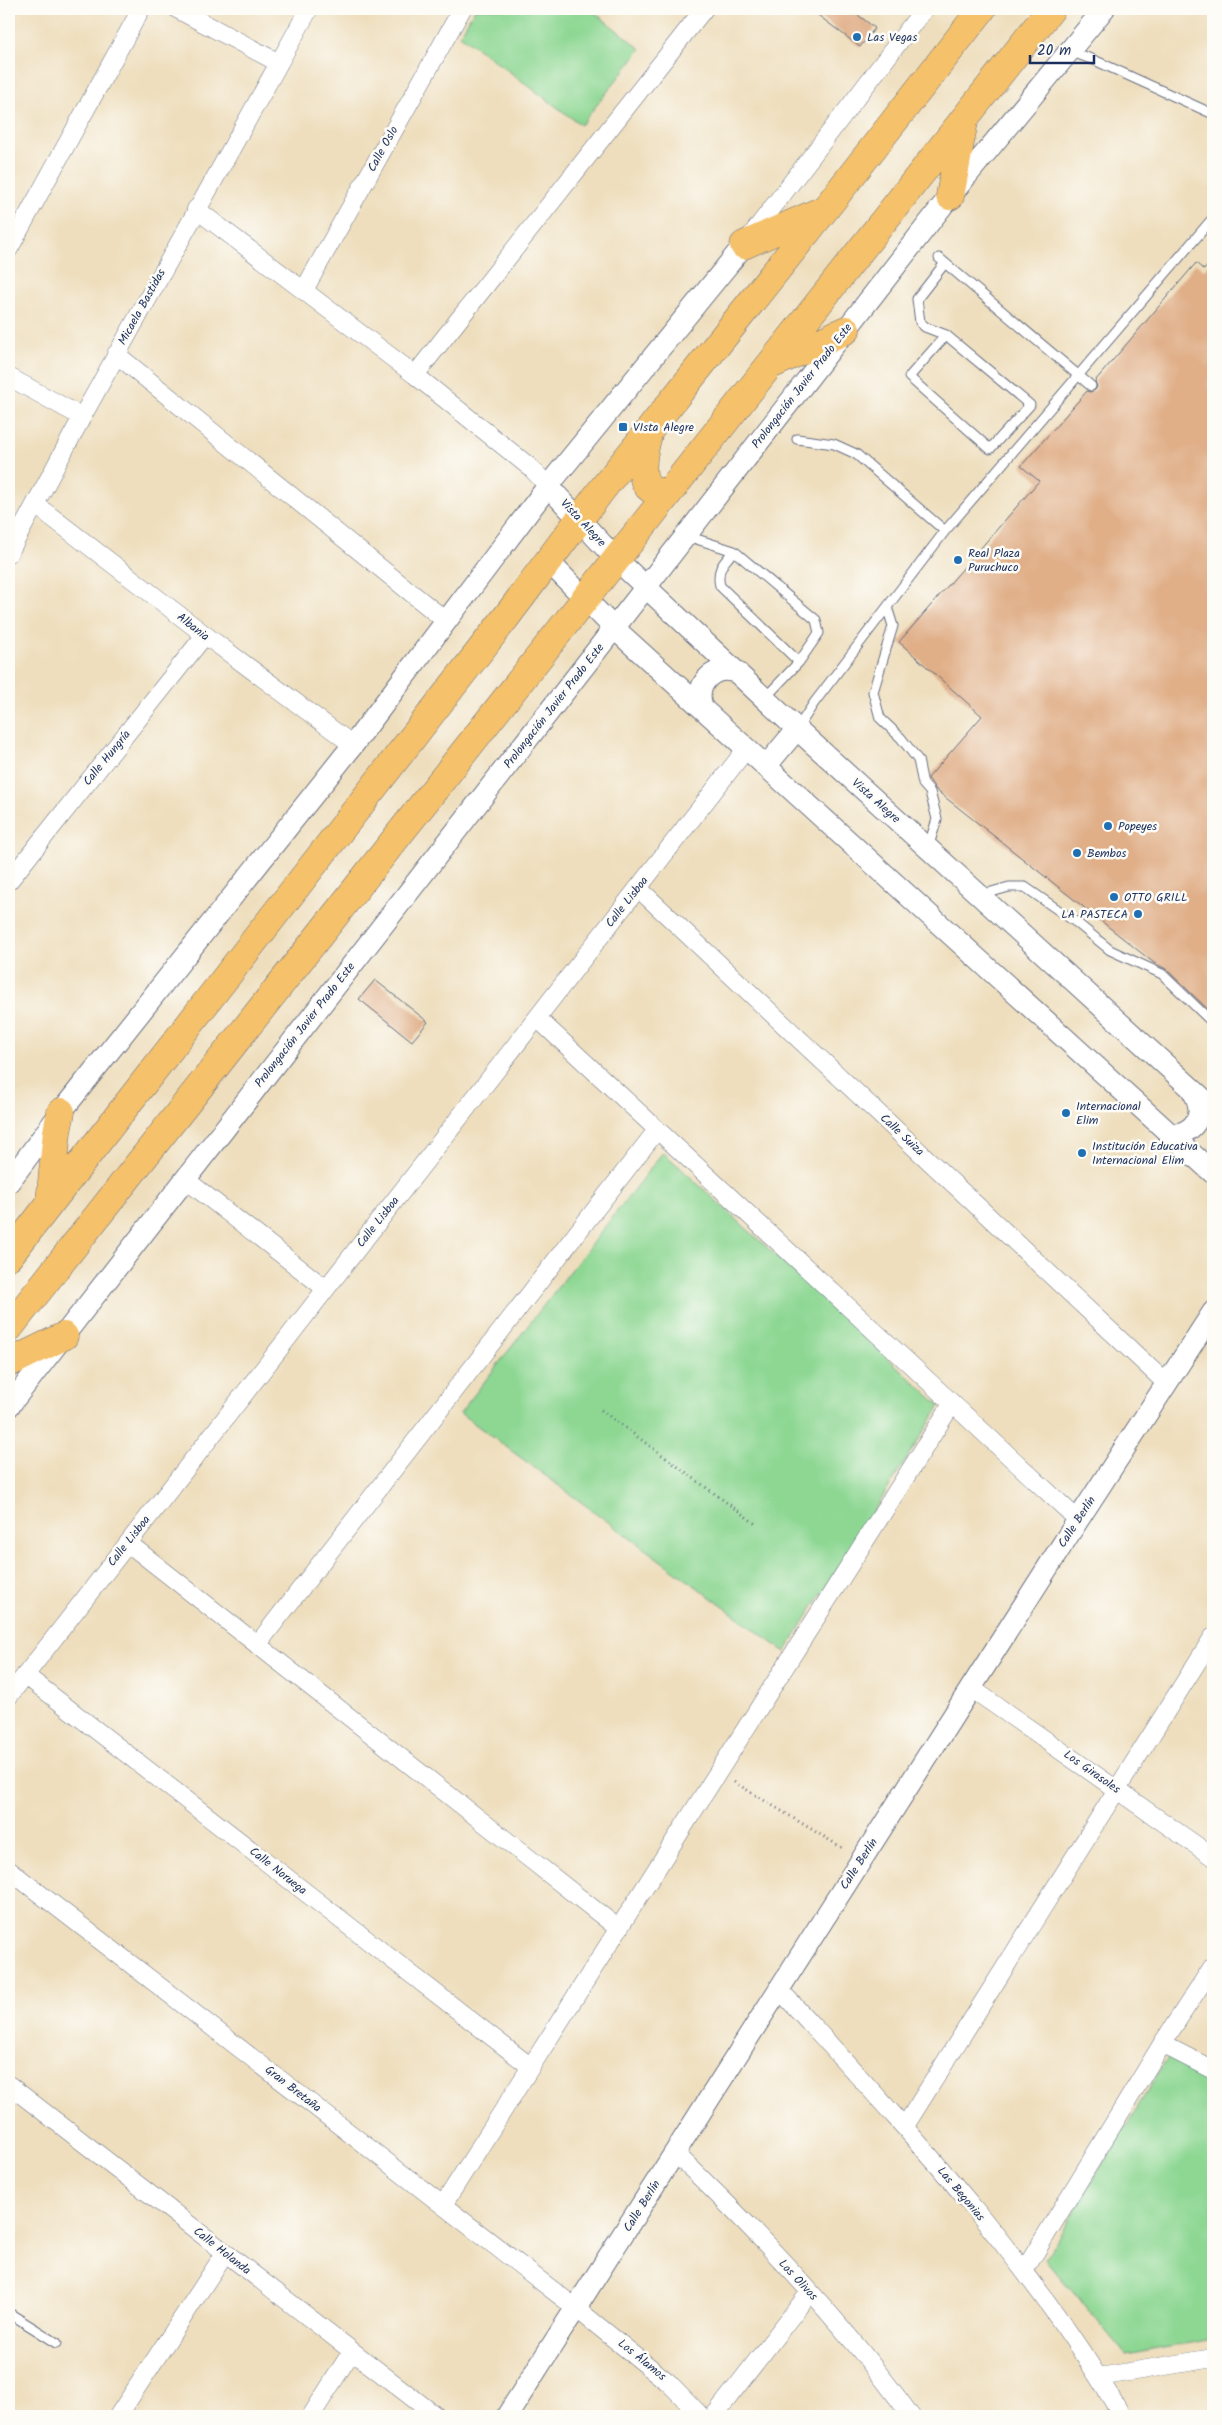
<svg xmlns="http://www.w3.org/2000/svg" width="1222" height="2425" font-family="Kalam,sans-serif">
  <rect width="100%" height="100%" fill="#fdfcf7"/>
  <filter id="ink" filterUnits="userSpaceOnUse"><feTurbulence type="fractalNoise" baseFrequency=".02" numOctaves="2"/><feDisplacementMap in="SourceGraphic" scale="10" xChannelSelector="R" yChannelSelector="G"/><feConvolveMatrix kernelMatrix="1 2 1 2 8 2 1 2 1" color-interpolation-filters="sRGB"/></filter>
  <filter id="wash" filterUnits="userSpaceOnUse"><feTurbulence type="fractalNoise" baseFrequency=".0096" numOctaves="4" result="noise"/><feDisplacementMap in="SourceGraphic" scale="20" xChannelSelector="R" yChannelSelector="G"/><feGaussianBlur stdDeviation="1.12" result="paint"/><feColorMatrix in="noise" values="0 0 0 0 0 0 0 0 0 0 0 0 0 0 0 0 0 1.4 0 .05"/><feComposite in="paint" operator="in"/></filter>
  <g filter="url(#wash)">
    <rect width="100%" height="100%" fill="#eedebd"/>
    <path fill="#8dd793" stroke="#548378" d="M475,9H590L641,49L581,125L460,35Z
      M663,1152L940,1406L785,1652L460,1413Z
      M1170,2054L1213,2088V2339L1126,2355L1045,2259Z"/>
    <g id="blocks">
      <path fill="#e0af88" d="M810,9H850L875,28L860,47Z
        M1213,259V1014L1166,969L1154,963L936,790L928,778L982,716L899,642L1039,481L1021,466L1087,391L1090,392L1095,390L1097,387L1095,381L1196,263L1204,270Z
        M375,980L428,1022L412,1041L359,999Z"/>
    </g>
  </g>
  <g filter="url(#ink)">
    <use href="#blocks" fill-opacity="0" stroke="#656c7f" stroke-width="1"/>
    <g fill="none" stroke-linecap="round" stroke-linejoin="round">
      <g stroke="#656c7f" stroke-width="11">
        <path id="service" d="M1069,51L1094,60L1213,114
          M939,258L1091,386
          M945,263L917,299L920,322L925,327L946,335L1030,405L990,449L909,377L946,335
          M797,439L834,444L856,454L945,531
          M687,536L734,551L816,620L819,633L799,662L765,698
          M734,551C723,563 716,570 720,586L799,662
          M887,607L893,626L873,692L880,718L901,738L918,760L923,784L930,792L937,819L928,848
          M797,729L814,703L945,531L1213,218
          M981,895L1009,887H1025L1077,923L1110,950L1162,974L1213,1023
          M9,2313L57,2343"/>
      </g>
      <g stroke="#656c7f" stroke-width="19">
        <path id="minor" d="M177,9L279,63
          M196,209L415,375L531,468L548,486
          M747,241L924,9
          M9,249L141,9
          M304,290L462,9
          M116,354L446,621
          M415,375L704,9
          M9,377L82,417
          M36,505L205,635L353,745
          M9,553L82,417L309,9
          M9,881L205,635
          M638,888L1166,1383
          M537,1018L1078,1520
          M185,1179L326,1289
          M128,1543L619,1929
          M257,1645L657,1130
          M25,1675L531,2067
          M971,1688L1213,1857
          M9,1696L747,748
          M9,1870L577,2309L669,2383L701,2416
          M779,1989C902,2124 1029,2257 1122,2416
          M1162,2044L1213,2070
          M9,2085L436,2416
          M905,2126L1213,1637
          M675,2153C760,2234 842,2321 911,2416
          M443,2205L952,1404
          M1024,2271L1162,2044L1213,1966
          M1099,2377L1213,2358
          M118,2416L225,2253
          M311,2416L352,2351
          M714,2416L810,2292"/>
      </g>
      <g stroke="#656c7f" stroke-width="23">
        <path id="tertiary" d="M548,486L616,559L797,729L1213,1108
          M548,561L615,629L1213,1173
          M702,707C694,684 714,663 738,673
          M767,765L797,729
          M1170,1135C1197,1133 1207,1113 1192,1090
          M9,1182L61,1112L353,745L548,486L744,245
          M9,1406L950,196L1104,9
          M507,2416L1078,1520L1213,1312"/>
      </g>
      <g stroke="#656c7f" stroke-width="29">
        <path id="primary" d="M950,196L964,121
          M744,245L823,210
          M775,363L846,330
          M648,435C642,456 633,501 671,490
          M50,1202L57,1132L61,1112
          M9,1256L507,616L600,492L826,208L982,9
          M9,1328L1051,9
          M9,1363L64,1336"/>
      </g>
      <path stroke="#656c7f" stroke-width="3" stroke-dasharray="1 4" stroke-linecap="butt" d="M601,1410L757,1525
        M734,1782L844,1849"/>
      <use href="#service" stroke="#fff" stroke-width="9"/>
      <use href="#minor" stroke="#fff" stroke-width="18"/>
      <use href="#tertiary" stroke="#fff" stroke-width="21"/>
      <use href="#primary" stroke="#f5c16b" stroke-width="28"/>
    </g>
  </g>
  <g fill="#1f6fb2" stroke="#fdfcf7" stroke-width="2">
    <circle cx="857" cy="37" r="5"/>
    <rect x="618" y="422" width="10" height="10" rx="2.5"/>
    <circle cx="958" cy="560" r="5"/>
    <circle cx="1108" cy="826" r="5"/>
    <circle cx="1077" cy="853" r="5"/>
    <circle cx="1114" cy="897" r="5"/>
    <circle cx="1138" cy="914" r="5"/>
    <circle cx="1066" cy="1113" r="5"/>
    <circle cx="1082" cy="1153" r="5"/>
  </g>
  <g text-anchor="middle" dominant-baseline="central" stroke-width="5" stroke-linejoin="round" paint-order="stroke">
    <g font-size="12" fill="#1b2f5e" stroke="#fdfcf7" text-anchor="start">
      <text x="867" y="37">Las Vegas</text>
      <text x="633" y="427">VIsta Alegre</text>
      <text x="968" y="553">Real Plaza<tspan x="968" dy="14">Puruchuco</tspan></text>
      <text x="1118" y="826">Popeyes</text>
      <text x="1087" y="853">Bembos</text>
      <text x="1124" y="897">OTTO GRILL</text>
      <text x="1128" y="914" text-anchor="end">LA PASTECA</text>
      <text x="1076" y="1106">Internacional<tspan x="1076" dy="14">Elim</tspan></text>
      <text x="1092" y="1146">Institución Educativa<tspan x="1092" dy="14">Internacional Elim</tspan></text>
    </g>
    <g font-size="12" fill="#1b2f5e" stroke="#fdfcf7">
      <text transform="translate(383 149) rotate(-61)">Calle Oslo</text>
      <text transform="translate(142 307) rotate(-61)">Micaela Bastidas</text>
      <text transform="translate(802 386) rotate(-52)">Prolongación Javier Prado Este</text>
      <text transform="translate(583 523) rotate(47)">Vista Alegre</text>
      <text transform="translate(193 627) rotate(38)">Albania</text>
      <text transform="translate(554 706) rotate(-52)">Prolongación Javier Prado Este</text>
      <text transform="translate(107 758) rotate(-51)">Calle Hungría</text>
      <text transform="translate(876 801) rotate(42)">Vista Alegre</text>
      <text transform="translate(627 902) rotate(-52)">Calle Lisboa</text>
      <text transform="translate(305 1025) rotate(-52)">Prolongación Javier Prado Este</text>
      <text transform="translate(902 1135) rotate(43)">Calle Suiza</text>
      <text transform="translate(378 1222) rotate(-52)">Calle Lisboa</text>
      <text transform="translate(1077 1522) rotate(-57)">Calle Berlín</text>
      <text transform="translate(129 1541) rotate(-52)">Calle Lisboa</text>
      <text transform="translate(1092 1772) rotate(35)">Los Girasoles</text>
      <text transform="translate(859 1864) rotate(-57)">Calle Berlín</text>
      <text transform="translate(278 1871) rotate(38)">Calle Noruega</text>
      <text transform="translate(293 2089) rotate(38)">Gran Bretaña</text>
      <text transform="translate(961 2194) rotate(50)">Las Begonias</text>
      <text transform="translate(642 2206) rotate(-58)">Calle Berlín</text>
      <text transform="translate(222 2251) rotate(38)">Calle Holanda</text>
      <text transform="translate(798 2280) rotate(47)">Los Olivos</text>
      <text transform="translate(642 2360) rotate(39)">Los Álamos</text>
    </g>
  </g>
  <rect width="1222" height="2425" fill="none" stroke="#fdfcf7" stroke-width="30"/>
  <path d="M1030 55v8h64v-8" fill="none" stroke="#1b2f5e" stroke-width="2.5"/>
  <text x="1037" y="55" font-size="15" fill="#1b2f5e" stroke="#fdfcf7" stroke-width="4" paint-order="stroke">20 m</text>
</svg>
